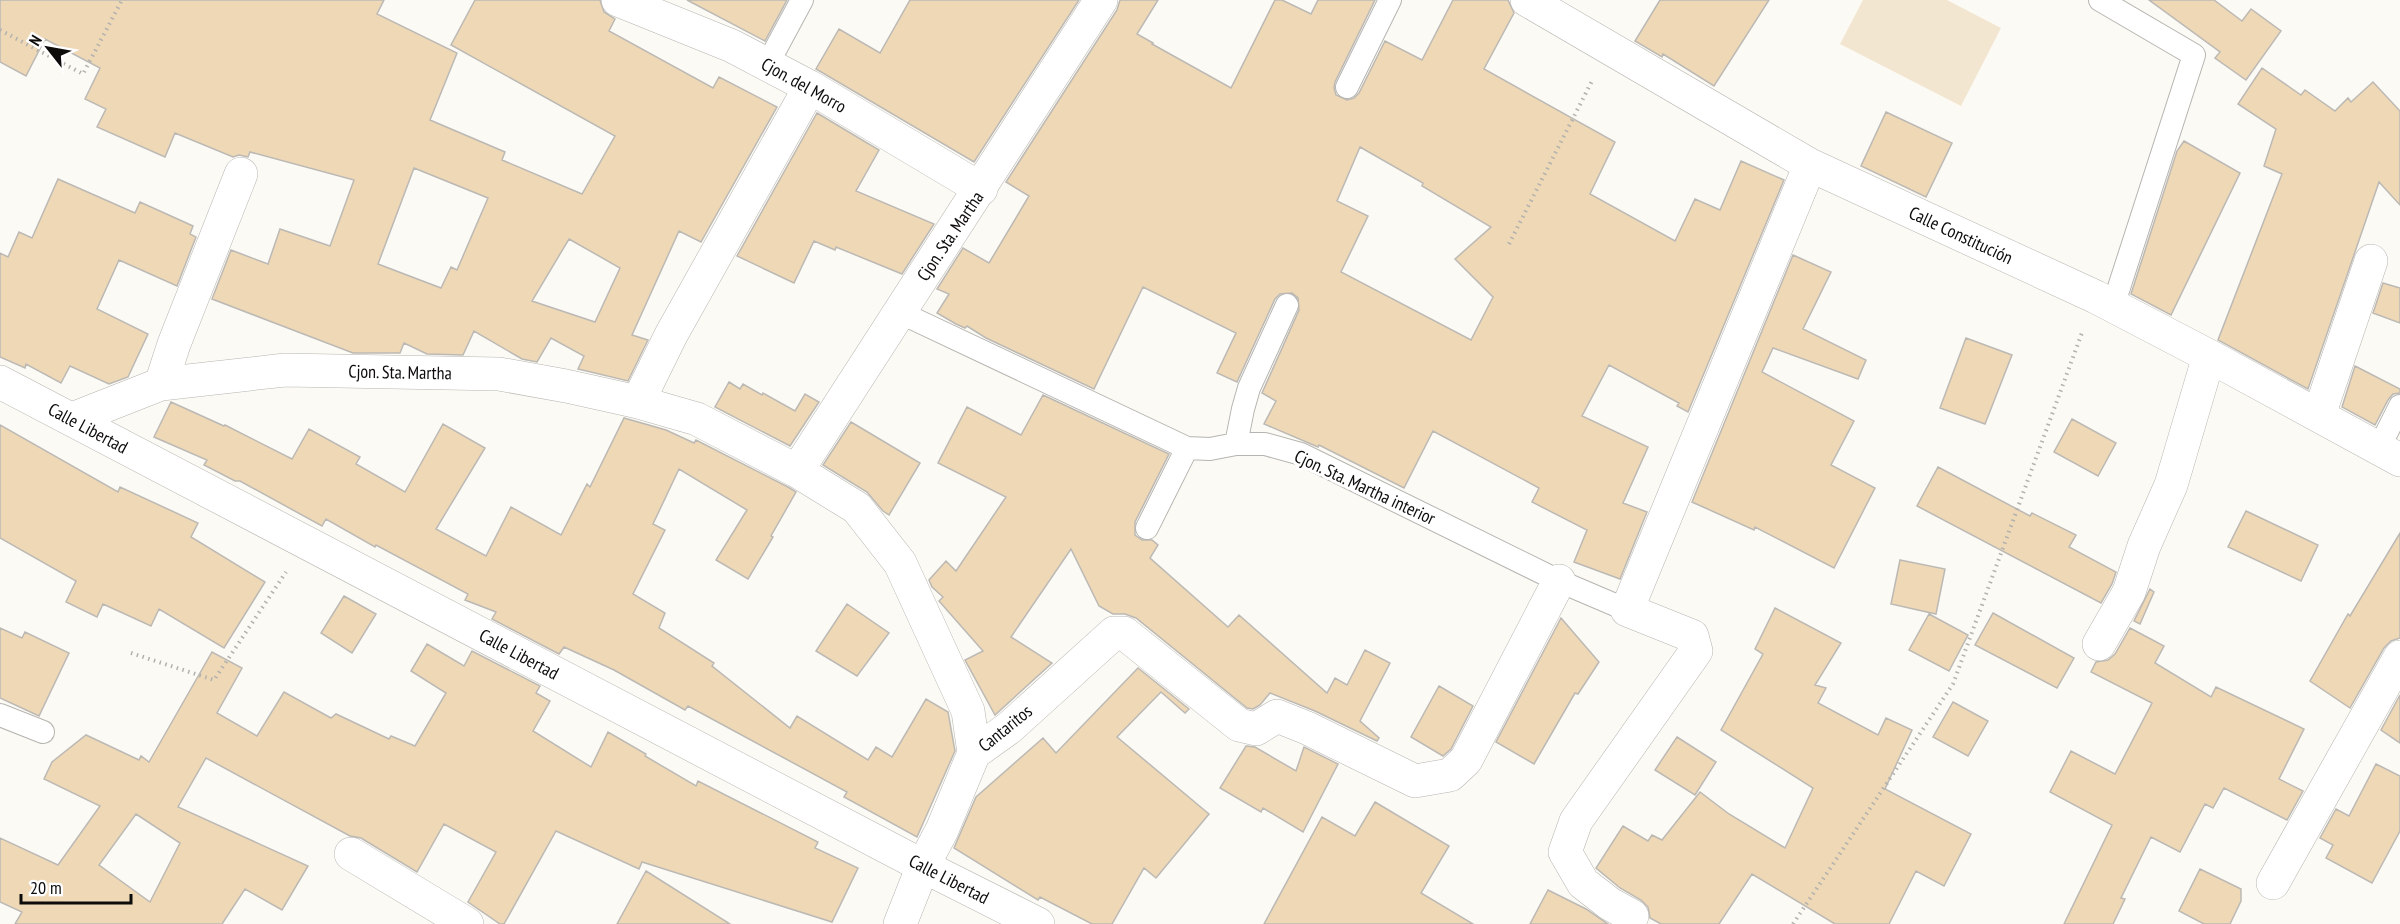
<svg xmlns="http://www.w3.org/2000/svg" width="2400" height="924" font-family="'PT Sans Narrow',sans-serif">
  <rect width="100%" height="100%" fill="#fcfaf5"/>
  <path fill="#f3e6d1" d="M1863,0H1947L2001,28L1961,106L1840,44Z"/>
  <path fill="#eed8b6" stroke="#bcb9b5" stroke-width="1.5" fill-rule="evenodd" d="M0,0H384L377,14L457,53L430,120L505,152L502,160L582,194L615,136L451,45L475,0H600L604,12L615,19L609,31L713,88L719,77L777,107L701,242L679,231L632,335L648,340L628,381L578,369L584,356L551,338L537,362L522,359L474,331L463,355L427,354L404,343L400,353H353L212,299L231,250L268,264L280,229L330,246L354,180L250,152L248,157L239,155L233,157L175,133L165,157L97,127L106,109L85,99L100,68L45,39L26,76L0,62ZM414,168L488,198L457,270L451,267L441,288L378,264ZM569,239L620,268L595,322L532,301Z
    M687,0H787L765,41Z
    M910,0H1079L974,162L816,69L839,29L880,53Z
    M1120,0H1158L1137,34L1153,43L1152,44L1231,88L1275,0H1282L1311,14L1318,0H1375L1335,82L1334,88L1336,95L1347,100L1354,98L1359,93L1385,41L1422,60L1453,0H1508L1514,13L1484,69L1615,142L1590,194L1675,241L1695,199L1720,210L1741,161L1784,180L1688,412L1677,406L1679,403L1609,365L1582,416L1648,447L1623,503L1647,512L1620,579L1574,562L1587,530L1532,502L1539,488L1433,431L1404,488L1319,445L1318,447L1264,424L1276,401L1262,393L1299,310L1298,298L1292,293L1280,294L1275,299L1237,382L1217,373L1236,333L1143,287L1094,389L986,338L967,326L965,328L956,324L937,313L949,294L937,289L963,248L989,263L1029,196L1006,182L1117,10ZM1360,147L1423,183L1422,186L1491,227L1455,259L1493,297L1471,340L1341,272L1368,216L1337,201Z
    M1660,0H1769L1714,86L1663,54L1662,57L1635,41Z
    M2149,0H2214L2242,21L2251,9L2281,31L2246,80L2215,58L2220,52Z
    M2262,68L2301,95L2305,90L2335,111L2348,98L2351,102L2373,82L2400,111V205L2379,182L2308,389L2218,340L2282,174L2264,166L2276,129L2238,104Z
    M1886,112L1952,143L1926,197L1861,166Z
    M817,113L879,150L856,191L934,224L902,274L836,247L835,250L814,241L794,283L737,256Z
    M2184,141L2240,173L2171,315L2131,294L2177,151Z
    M58,179L135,213L140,202L193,226L190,234L196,237L177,286L119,260L97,309L148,334L128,377L109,384L70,366L61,383L26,364L25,368L0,357V253L8,257L19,232L32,238Z
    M1793,255L1831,272L1803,329L1866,360L1858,379L1773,348L1762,372L1854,421L1831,465L1875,488L1834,568L1755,527L1754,530L1692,502Z
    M2383,283L2400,288V323L2373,313Z
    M1966,338L2012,355L1985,424L1940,408Z
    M2355,366L2400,389V393L2393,394L2388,400L2375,425L2342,407Z
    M729,382L740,389L743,384L762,395L763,393L795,411L805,394L819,402L790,446L715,407Z
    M1043,395L1169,454L1135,522V535L1142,540H1152L1158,545L1150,558L1228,627L1239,615L1327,693L1335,678L1347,685L1365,650L1390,663L1360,721L1379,738L1377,741L1315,711L1270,693L1260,705L1253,709L1247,708L1136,618L1125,614H1113L1099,606L1071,549L1011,637L1052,663L995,715L965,660L983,651L939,601L943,597L932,587L929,580L946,561L956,571L1006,497L938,463L967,407L1021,435Z
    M171,402L224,426L225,425L292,459L309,429L360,457L356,464L405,492L443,424L485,448L436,529L486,556L511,507L561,535L587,484L590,487L624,418L666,430L694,443L696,440L788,487L796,492L771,536L773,537L748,579L716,560L747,510L679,469L653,524L665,530L633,594L665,613L659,628L714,663L712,666L790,728L797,716L868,760L876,747L892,757L926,699L948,712L955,751L917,837L844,797L847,792L688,706L685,710L614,670L564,647L559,654L492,619L496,612L465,600L468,594L376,545L375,547L326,519L322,526L240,481H235L204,465L207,460L154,437Z
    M2072,419L2116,443L2098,476L2054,452Z
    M851,422L920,463L889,515L883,511L867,492L823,465Z
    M0,425L118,492L120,487L198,523L191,537L265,582L224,648L159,609L151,626L103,604L97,617L66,602L76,581L0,538Z
    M1938,467L2030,516L2032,513L2076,535L2069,547L2116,572L2112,584L2101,603L1917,506Z
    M2246,511L2318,545L2301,581L2228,547Z
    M2400,533V638L2391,641L2384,648L2350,708L2310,681L2348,614L2350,616Z
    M1900,560L1945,569L1936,614L1891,604Z
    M2150,589L2154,592L2140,624L2134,621Z
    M344,596L376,614L352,653L321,633Z
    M847,604L889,633L857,676L816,651Z
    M1775,608L1841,643L1815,685L1826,688L1818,703L1878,735L1886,718L1912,730L1885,789L1971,834L1944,886L1916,871L1889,924H1835L1752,874L1719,924H1661L1650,918L1648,907L1641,900L1620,888L1596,868L1623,826L1648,841L1652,835L1662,840L1700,792L1729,814L1785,848L1813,788L1721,730L1763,654L1755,649Z
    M1993,613L2074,658L2057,688L1975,645Z
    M1929,614L1968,635L1949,671L1909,650Z
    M1561,618L1599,662L1578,694L1575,693L1534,764L1496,742Z
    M0,628L22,638L25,632L69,653L39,716L0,698Z
    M2130,628L2164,646L2155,663L2211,697L2216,687L2304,729L2279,779L2303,791L2287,820L2224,788L2213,808L2205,804L2180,852L2151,837L2121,898L2125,899L2113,924H2064L2112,825L2050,792L2071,751L2115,774L2152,703L2091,672L2096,662L2108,660L2115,654Z
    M427,644L464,666L472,651L540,686L536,693L550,701L533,731L591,767L608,732L646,754L645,756L696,786L698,781L818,842L815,848L858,868L832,922L642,862L639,869L556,831L504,924H500L468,902L496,852L444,824L417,872L361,838L350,836L206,758L178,807L308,866L282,910L245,889L222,924H15L22,912L0,902V838L58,865L100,806L44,779L52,762L86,735L139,760L141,756L149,762L212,652L242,668L217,713L257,736L284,692L331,718L336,714L389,739L391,736L415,746L446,693L411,671ZM136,814L180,843L150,902L99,865Z
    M1138,668L1189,709L1185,713L1161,692L1117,737L1209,814L1156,878L1144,868L1112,924H1092L1040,897L1038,900L954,848L976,797L1043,738L1056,753Z
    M1439,686L1473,706L1451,749L1443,756L1411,737Z
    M2400,695V743L2381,730Z
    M1953,702L1988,721L1968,756L1933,737Z
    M1677,737L1716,762L1695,795L1655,770Z
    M1246,746L1255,747L1296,771L1304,747L1338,764L1303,832L1263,808L1261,812L1220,788Z
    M2376,764L2400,776V831L2372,883L2326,858L2333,845L2320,838L2336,809L2349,816Z
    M1375,802L1449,846L1421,893L1473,924H1264L1322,817L1355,836Z
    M2200,869L2241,889V901L2230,924H2204L2179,911Z
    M646,871L730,924H617Z
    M1548,890L1586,909L1608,924H1530Z"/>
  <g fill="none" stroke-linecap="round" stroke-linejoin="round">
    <g stroke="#b7b5b1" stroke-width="24">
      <path id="service" d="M2100,0L2194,55L2113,306
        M767,65L802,0
        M1347,87L1390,0
        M899,312L1187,448L1210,449L1236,444H1265L1301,454L1559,581L1627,610
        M1236,444L1243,409L1249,388L1287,305
        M2379,448L2400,406
        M1147,528L1187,448
        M0,715L43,732"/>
    </g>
    <g stroke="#b7b5b1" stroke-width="34">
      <path id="minor" d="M618,0L732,46L810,87L981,189
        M1527,0L1810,165L2096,297L2209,356L2400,460
        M0,382L923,866L1038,924
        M161,384L174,344L241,174
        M638,402L671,335L810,87
        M2319,415L2371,261
        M72,419L161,384L285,370L499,374L566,386L638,402L697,419L797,471L857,508L900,563L968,711L974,753
        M797,471L1101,0
        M2099,644L2129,592L2144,546L2171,485L2209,356
        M351,854L467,924
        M2273,883L2400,657
        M1632,916L1610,904L1583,883L1565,852L1576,821L1696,651L1692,636L1627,610L1810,165
        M900,924L923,866L942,830L974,753L1009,728L1114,633H1124L1239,725L1256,729L1277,716L1307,728L1415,781L1450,775L1466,760L1559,581"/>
    </g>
    <path stroke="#b3b1ad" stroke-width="4" stroke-dasharray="1.5 4.5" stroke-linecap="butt" d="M0,30L83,74L122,0
      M1509,244L1593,79
      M131,653L214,680L286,572
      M1793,924L1953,684L2083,330"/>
    <use href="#service" stroke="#fff" stroke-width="22"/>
    <use href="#minor" stroke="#fff" stroke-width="33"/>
  </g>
  <g text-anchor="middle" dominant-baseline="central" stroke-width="6" stroke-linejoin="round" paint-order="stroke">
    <g font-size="18" fill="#0d0c0b" stroke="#fff">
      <text transform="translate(804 85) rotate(29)">Cjon. del Morro</text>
      <text transform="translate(1961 235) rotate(25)">Calle Constitución</text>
      <text transform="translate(950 236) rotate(-56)">Cjon. Sta. Martha</text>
      <text transform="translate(400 372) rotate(1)">Cjon. Sta. Martha</text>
      <text transform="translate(88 428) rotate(28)">Calle Libertad</text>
      <text transform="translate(1365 487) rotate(25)">Cjon. Sta. Martha interior</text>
      <text transform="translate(519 654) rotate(28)">Calle Libertad</text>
      <text transform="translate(1005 728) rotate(-39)">Cantaritos</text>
      <text transform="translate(949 879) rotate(27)">Calle Libertad</text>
    </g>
  </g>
  <g transform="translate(48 48) rotate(301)" stroke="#ffffff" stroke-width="4.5" paint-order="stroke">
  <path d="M0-4.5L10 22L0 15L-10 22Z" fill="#0d0c0b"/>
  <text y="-9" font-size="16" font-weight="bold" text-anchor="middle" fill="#0d0c0b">N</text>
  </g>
  <path d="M21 894v9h110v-9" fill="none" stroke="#0d0c0b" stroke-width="3"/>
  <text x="30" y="894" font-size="18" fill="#0d0c0b" stroke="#ffffff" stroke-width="4.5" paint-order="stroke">20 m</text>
</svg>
